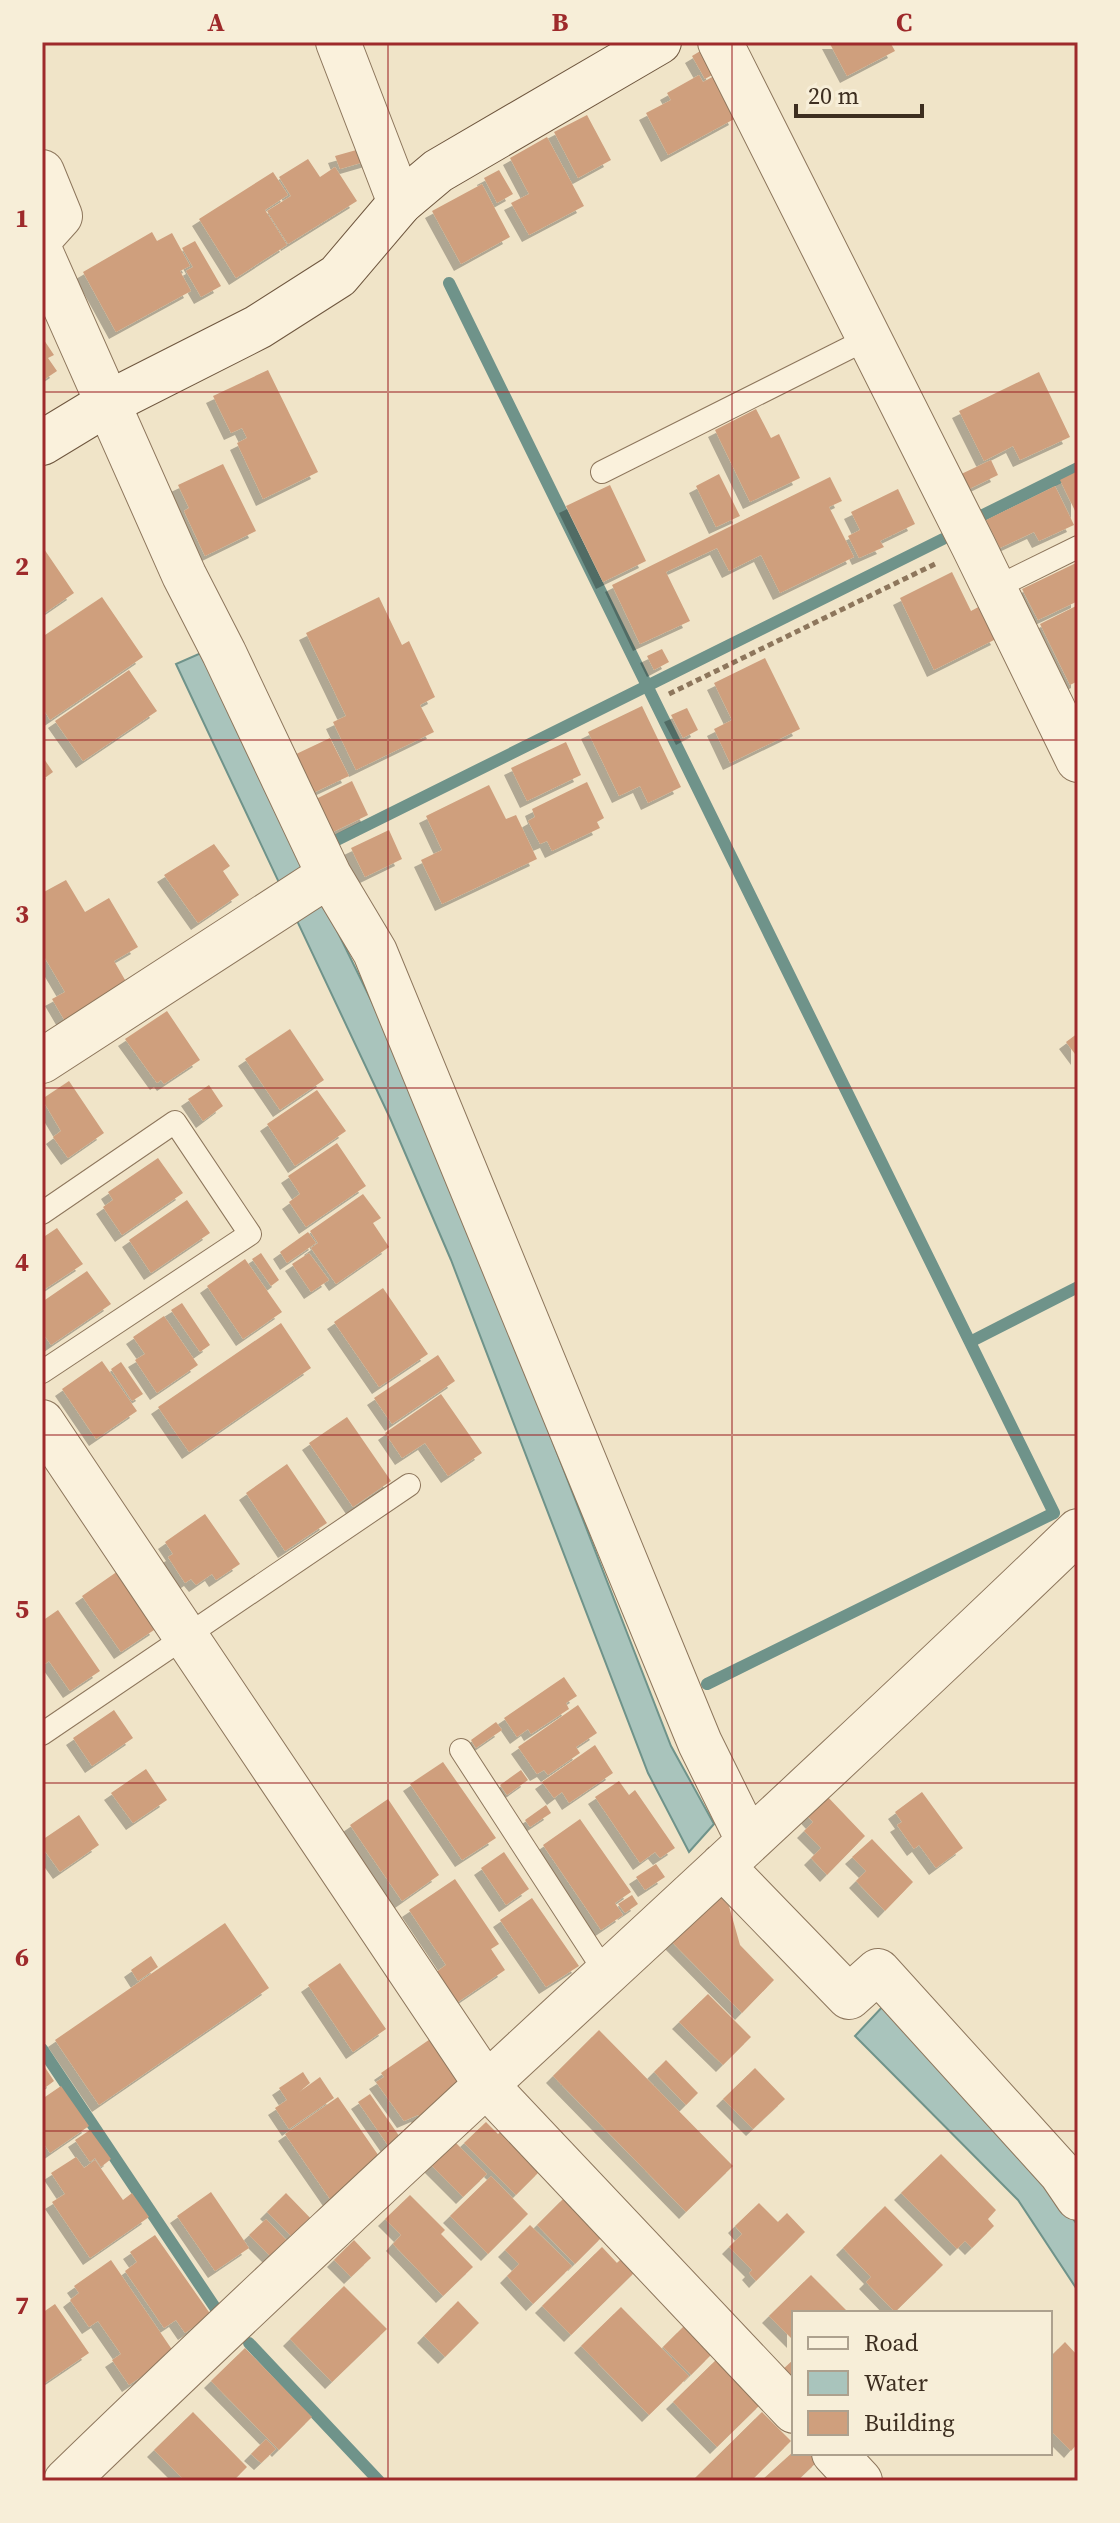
<svg xmlns="http://www.w3.org/2000/svg" width="1120" height="2523" font-family="'Source Serif 4',serif">
  <defs>
    <filter id="shadow"><feDropShadow dx="-7" dy="7" stdDeviation="0" flood-color="#0004"/></filter>
  </defs>
  <rect width="100%" height="100%" fill="#f0e4c8"/>
  <path fill="#a9c4bc" stroke="#6f938a" stroke-width="2" d="M201,653L420,1100L671,1746L714,1824L689,1852L648,1773L451,1260L390,1118L176,664Z
    M885,2004L1049,2183L1078,2226V2291L1018,2200L855,2036Z"/>
  <g fill="none" stroke-linecap="round" stroke-linejoin="round">
    <path stroke="#6f938a" stroke-width="12" d="M449,283L1054,1513L707,1684
      M979,517L1078,468
      M335,841L943,539
      M970,1342L1078,1287
      M42,2049L216,2309
      M249,2343L379,2481"/>
  </g>
  <path fill="#cf9f7d" filter="url(#shadow)" d="M829,42H890L895,51L847,76Z
    M702,50L714,74L705,79L692,56Z
    M699,75L703,82L714,76L736,118L668,155L646,113L671,100L667,93Z
    M587,115L611,160L578,178L554,132Z
    M547,137L584,206L529,235L511,203L529,194L510,158Z
    M367,147L371,160L340,169L335,156Z
    M308,159L320,177L335,167L357,201L288,244L267,211L291,196L279,177Z
    M499,170L513,194L497,203L484,178Z
    M273,172L288,195L265,210L287,245L236,278L199,219Z
    M482,184L510,237L461,264L432,211Z
    M152,232L157,241L172,233L190,266L180,271L191,291L116,332L83,272Z
    M195,241L221,286L201,297L186,271L193,267L182,248Z
    M42,337L54,355L48,358L57,371L42,381Z
    M268,370L318,472L263,499L237,443L247,438L242,428L231,433L213,396Z
    M1039,372L1070,437L1020,460L1013,446L984,461L959,411Z
    M756,409L771,438L779,434L800,478L750,502L715,430Z
    M991,460L998,475L965,491L957,476Z
    M223,464L256,531L205,556L184,511L189,508L178,485Z
    M1078,471V517L1060,480Z
    M719,474L740,516L716,527L696,486Z
    M830,477L842,501L829,507L854,557L780,593L761,555L729,571L717,548L666,572L690,621L640,644L612,585Z
    M610,485L646,561L603,582L566,506Z
    M1055,486L1074,525L1039,541L1034,532L1000,548L986,520Z
    M898,489L915,524L880,541L884,547L859,558L848,536L860,530L851,512Z
    M42,546L74,593L42,615Z
    M1078,562V601L1038,620L1022,589Z
    M952,572L971,611L982,605L998,638L934,670L900,598Z
    M102,597L143,657L50,720L42,707V637Z
    M379,597L402,645L409,641L435,697L420,705L434,732L356,770L333,722L346,716L306,633Z
    M1078,605V681L1070,685L1040,624Z
    M662,649L669,662L654,670L647,656Z
    M765,658L800,729L730,763L714,729L732,720L714,683Z
    M129,670L157,711L83,761L55,721Z
    M642,706L681,787L648,803L640,786L619,796L588,732Z
    M687,708L698,730L683,738L671,715Z
    M330,738L349,776L311,794L292,756Z
    M566,742L581,775L527,801L511,768Z
    M42,756L53,772L42,780Z
    M352,781L368,815L331,833L314,800Z
    M587,782L604,818L597,822L600,828L552,851L547,841L540,844L528,821L535,817L532,809Z
    M489,785L506,819L516,815L537,859L442,904L421,860L442,850L426,816Z
    M389,830L402,859L365,877L351,848Z
    M214,844L230,866L223,871L239,895L198,923L164,875Z
    M66,880L85,912L109,898L138,947L114,961L135,997L72,1033L52,999L65,992L42,953V893Z
    M167,1011L200,1060L164,1084L161,1080L157,1083L125,1039Z
    M290,1029L324,1080L280,1110L245,1059Z
    M1078,1033V1058L1066,1042Z
    M69,1081L104,1133L68,1158L53,1137L61,1131L42,1099Z
    M209,1085L223,1106L203,1121L188,1099Z
    M317,1090L346,1131L295,1166L267,1124Z
    M337,1143L366,1186L306,1227L289,1202L300,1194L288,1176Z
    M158,1158L183,1193L122,1235L103,1207L113,1200L108,1192Z
    M363,1194L381,1218L373,1223L389,1247L336,1284L311,1248L318,1243L310,1231Z
    M187,1200L210,1233L151,1273L129,1240Z
    M57,1228L83,1264L42,1291V1238Z
    M308,1232L316,1243L287,1263L280,1252Z
    M261,1253L279,1280L271,1286L252,1259Z
    M309,1253L329,1280L311,1292L292,1264Z
    M245,1259L282,1312L243,1339L207,1286Z
    M87,1271L111,1304L51,1345L42,1332V1302Z
    M383,1288L428,1354L379,1387L334,1322Z
    M182,1303L210,1345L200,1352L171,1310Z
    M164,1316L198,1365L157,1393L135,1360L145,1354L133,1337Z
    M281,1323L311,1368L189,1452L158,1407Z
    M438,1355L455,1381L392,1424L374,1398Z
    M102,1361L137,1411L96,1439L62,1389Z
    M121,1362L143,1394L132,1401L111,1369Z
    M441,1394L482,1453L448,1476L425,1443L402,1458L385,1433Z
    M347,1417L391,1481L353,1507L309,1443Z
    M287,1464L327,1523L285,1551L246,1493Z
    M205,1514L240,1564L216,1580L212,1574L196,1585L191,1579L185,1583L168,1557L173,1554L165,1542Z
    M118,1571L157,1628L121,1652L82,1596Z
    M58,1610L100,1671L70,1691L49,1661L42,1666V1621Z
    M564,1677L577,1696L566,1703L569,1709L531,1734L528,1729L517,1737L504,1718Z
    M578,1705L597,1733L576,1747L580,1753L548,1775L544,1770L537,1774L518,1747Z
    M114,1710L133,1738L92,1766L73,1738Z
    M496,1722L502,1730L476,1748L471,1740Z
    M595,1745L613,1773L569,1803L562,1792L554,1798L542,1782Z
    M443,1762L496,1838L462,1860L410,1784Z
    M146,1769L167,1800L133,1823L111,1793Z
    M521,1770L528,1780L507,1795L500,1785Z
    M619,1781L629,1795L635,1790L675,1848L660,1858L655,1852L640,1863L595,1797Z
    M922,1792L963,1848L936,1868L919,1845L914,1849L897,1825L902,1822L895,1812Z
    M825,1794L865,1836L827,1875L811,1858L821,1848L804,1831L813,1822L802,1810Z
    M388,1799L439,1875L402,1901L350,1825Z
    M546,1805L551,1813L530,1827L525,1820Z
    M79,1815L99,1845L60,1872L42,1847V1840Z
    M580,1819L631,1892L615,1903L623,1915L601,1930L543,1845Z
    M872,1839L913,1882L885,1911L856,1881L866,1871L852,1857Z
    M504,1852L529,1889L506,1905L481,1868Z
    M656,1864L665,1877L645,1890L636,1877Z
    M455,1879L499,1944L491,1949L505,1970L455,2004L435,1973L446,1965L409,1910Z
    M715,1891L729,1906L740,1945L774,1980L742,2013L667,1937Z
    M632,1895L638,1904L625,1913L618,1904Z
    M532,1898L579,1966L546,1987L500,1920Z
    M225,1923L269,1988L99,2105L55,2040Z
    M151,1956L158,1967L138,1981L131,1970Z
    M340,1963L386,2029L353,2052L308,1985Z
    M708,1994L751,2037L723,2065L679,2022Z
    M599,2030L733,2166L686,2212L553,2076Z
    M436,2035L467,2081L423,2122L418,2115L404,2121L376,2082L384,2077L381,2073Z
    M666,2060L698,2093L686,2105L654,2072Z
    M42,2063L54,2081L42,2090Z
    M755,2068L785,2099L753,2129L723,2099Z
    M303,2072L310,2083L298,2093L320,2077L334,2098L289,2129L275,2108L287,2100L279,2088Z
    M61,2086L89,2126L50,2153L42,2141V2099Z
    M370,2094L404,2143L392,2151L358,2102Z
    M338,2097L383,2162L330,2199L285,2134Z
    M486,2122L498,2134L504,2129L542,2169L516,2195L464,2143Z
    M90,2130L111,2159L101,2167L95,2158L90,2162L75,2140Z
    M453,2140L487,2174L463,2197L430,2164Z
    M941,2154L996,2210L988,2219L994,2226L972,2248L965,2241L957,2249L901,2193Z
    M76,2157L84,2168L95,2160L123,2200L132,2193L149,2217L90,2258L52,2202L65,2194L51,2173Z
    M491,2176L528,2214L488,2254L450,2216Z
    M211,2192L249,2248L215,2271L177,2216Z
    M286,2193L318,2226L299,2244L267,2212Z
    M410,2195L445,2230L441,2234L473,2267L443,2296L393,2244L401,2235L385,2219Z
    M567,2195L605,2234L575,2264L537,2225Z
    M759,2203L778,2222L787,2213L805,2232L756,2281L749,2273L752,2270L729,2247L742,2234L735,2226Z
    M885,2206L943,2265L895,2312L866,2282L871,2277L843,2248Z
    M266,2219L290,2244L274,2260L249,2235Z
    M530,2225L572,2266L533,2304L507,2276L519,2264L505,2250Z
    M155,2235L211,2315L185,2333L176,2320L164,2328L125,2271L137,2262L130,2252Z
    M354,2240L371,2258L351,2277L334,2260Z
    M602,2247L617,2263L625,2255L639,2268L571,2335L542,2306Z
    M111,2260L175,2354L129,2385L112,2360L121,2354L98,2321L89,2327L70,2300L79,2293L74,2286Z
    M811,2275L849,2313H794V2341L769,2316Z
    M344,2286L387,2329L332,2382L290,2339Z
    M458,2301L479,2323L445,2357L424,2336Z
    M55,2304L89,2353L42,2385V2313Z
    M621,2307L689,2376L649,2415L581,2346Z
    M684,2326L712,2354L691,2375L663,2347Z
    M1065,2342L1078,2356V2443L1071,2451L1050,2430V2357Z
    M245,2348L312,2417L279,2450L211,2381Z
    M719,2357L763,2402L717,2447L673,2402Z
    M794,2359V2385L781,2371Z
    M193,2412L247,2467L233,2481H185L154,2450Z
    M762,2412L791,2441L751,2481H692Z
    M266,2439L276,2449L261,2463L251,2454Z
    M794,2451V2453H812L819,2460L797,2481H761Z"/>
  <g fill="none" stroke-linecap="round" stroke-linejoin="round">
    <g stroke="#8d765c" stroke-width="24">
      <path id="lane" d="M602,472L869,338
        M995,588L1078,547
        M42,1213L175,1122L250,1234L42,1372
        M42,1734L409,1485
        M461,1750L607,1975"/>
    </g>
    <g stroke="#8d765c" stroke-width="46">
      <path id="street" d="M338,42L400,203
        M720,42L973,545L1078,760
        M42,172L60,216L42,236
        M42,255L184,575L224,653L329,875L375,952L700,1743L748,1840
        M42,1061L329,875
        M42,1422L487,2086L794,2411
        M722,1866L849,1997L878,1971L1061,2173L1078,2198
        M834,2453L860,2481
        M66,2481C398,2159 745,1852 1078,1531"/>
    </g>
    <g stroke="#6f573f" stroke-width="46">
      <path id="secondary" d="M42,443L108,403L258,327L338,276L400,203L438,171L659,42"/>
    </g>
    <path stroke="#8d765c" stroke-width="5" stroke-dasharray="6 4" stroke-linecap="butt" d="M669,694L937,563"/>
    <use href="#lane" stroke="#faf1dc" stroke-width="22"/>
    <use href="#street" stroke="#faf1dc" stroke-width="44"/>
    <use href="#secondary" stroke="#faf1dc" stroke-width="44"/>
  </g>
  <path fill="none" stroke="#9e2a2b" stroke-width="2" stroke-opacity="0.55" d="M388,42V2481M732,42V2481M42,392H1078M42,740H1078M42,1088H1078M42,1435H1078M42,1783H1078M42,2131H1078"/>
  <rect width="1120" height="2523" fill="none" stroke="#f7eed8" stroke-width="88"/>
  <rect x="792" y="2311" width="260" height="144" fill="#f7eed8" stroke="#ada18e" stroke-width="2"/>
  <rect x="808" y="2337" width="40" height="12" fill="#faf1dc" stroke="#ada18e" stroke-width="2"/>
  <text x="864" y="2351" font-size="24" fill="#3d2e20">Road</text>
  <rect x="808" y="2371" width="40" height="24" fill="#a9c4bc" stroke="#ada18e" stroke-width="2"/>
  <text x="864" y="2391" font-size="24" fill="#3d2e20">Water</text>
  <rect x="808" y="2411" width="40" height="24" fill="#cf9f7d" stroke="#ada18e" stroke-width="2"/>
  <text x="864" y="2431" font-size="24" fill="#3d2e20">Building</text>
  <path d="M796 104v12h126v-12" fill="none" stroke="#3d2e20" stroke-width="4"/>
  <text x="808" y="104" font-size="24" fill="#3d2e20" stroke="#f7eed8" stroke-width="6" paint-order="stroke">20 m</text>
  <rect x="44" y="44" width="1032" height="2435" fill="none" stroke="#9e2a2b" stroke-width="3"/>
  <g font-size="26" text-anchor="middle" font-weight="bold" fill="#9e2a2b">
    <text x="216" y="31">A</text>
    <text x="560" y="31">B</text>
    <text x="904" y="31">C</text>
    <text x="22" y="227">1</text>
    <text x="22" y="575">2</text>
    <text x="22" y="923">3</text>
    <text x="22" y="1271">4</text>
    <text x="22" y="1618">5</text>
    <text x="22" y="1966">6</text>
    <text x="22" y="2314">7</text>
  </g>
</svg>
